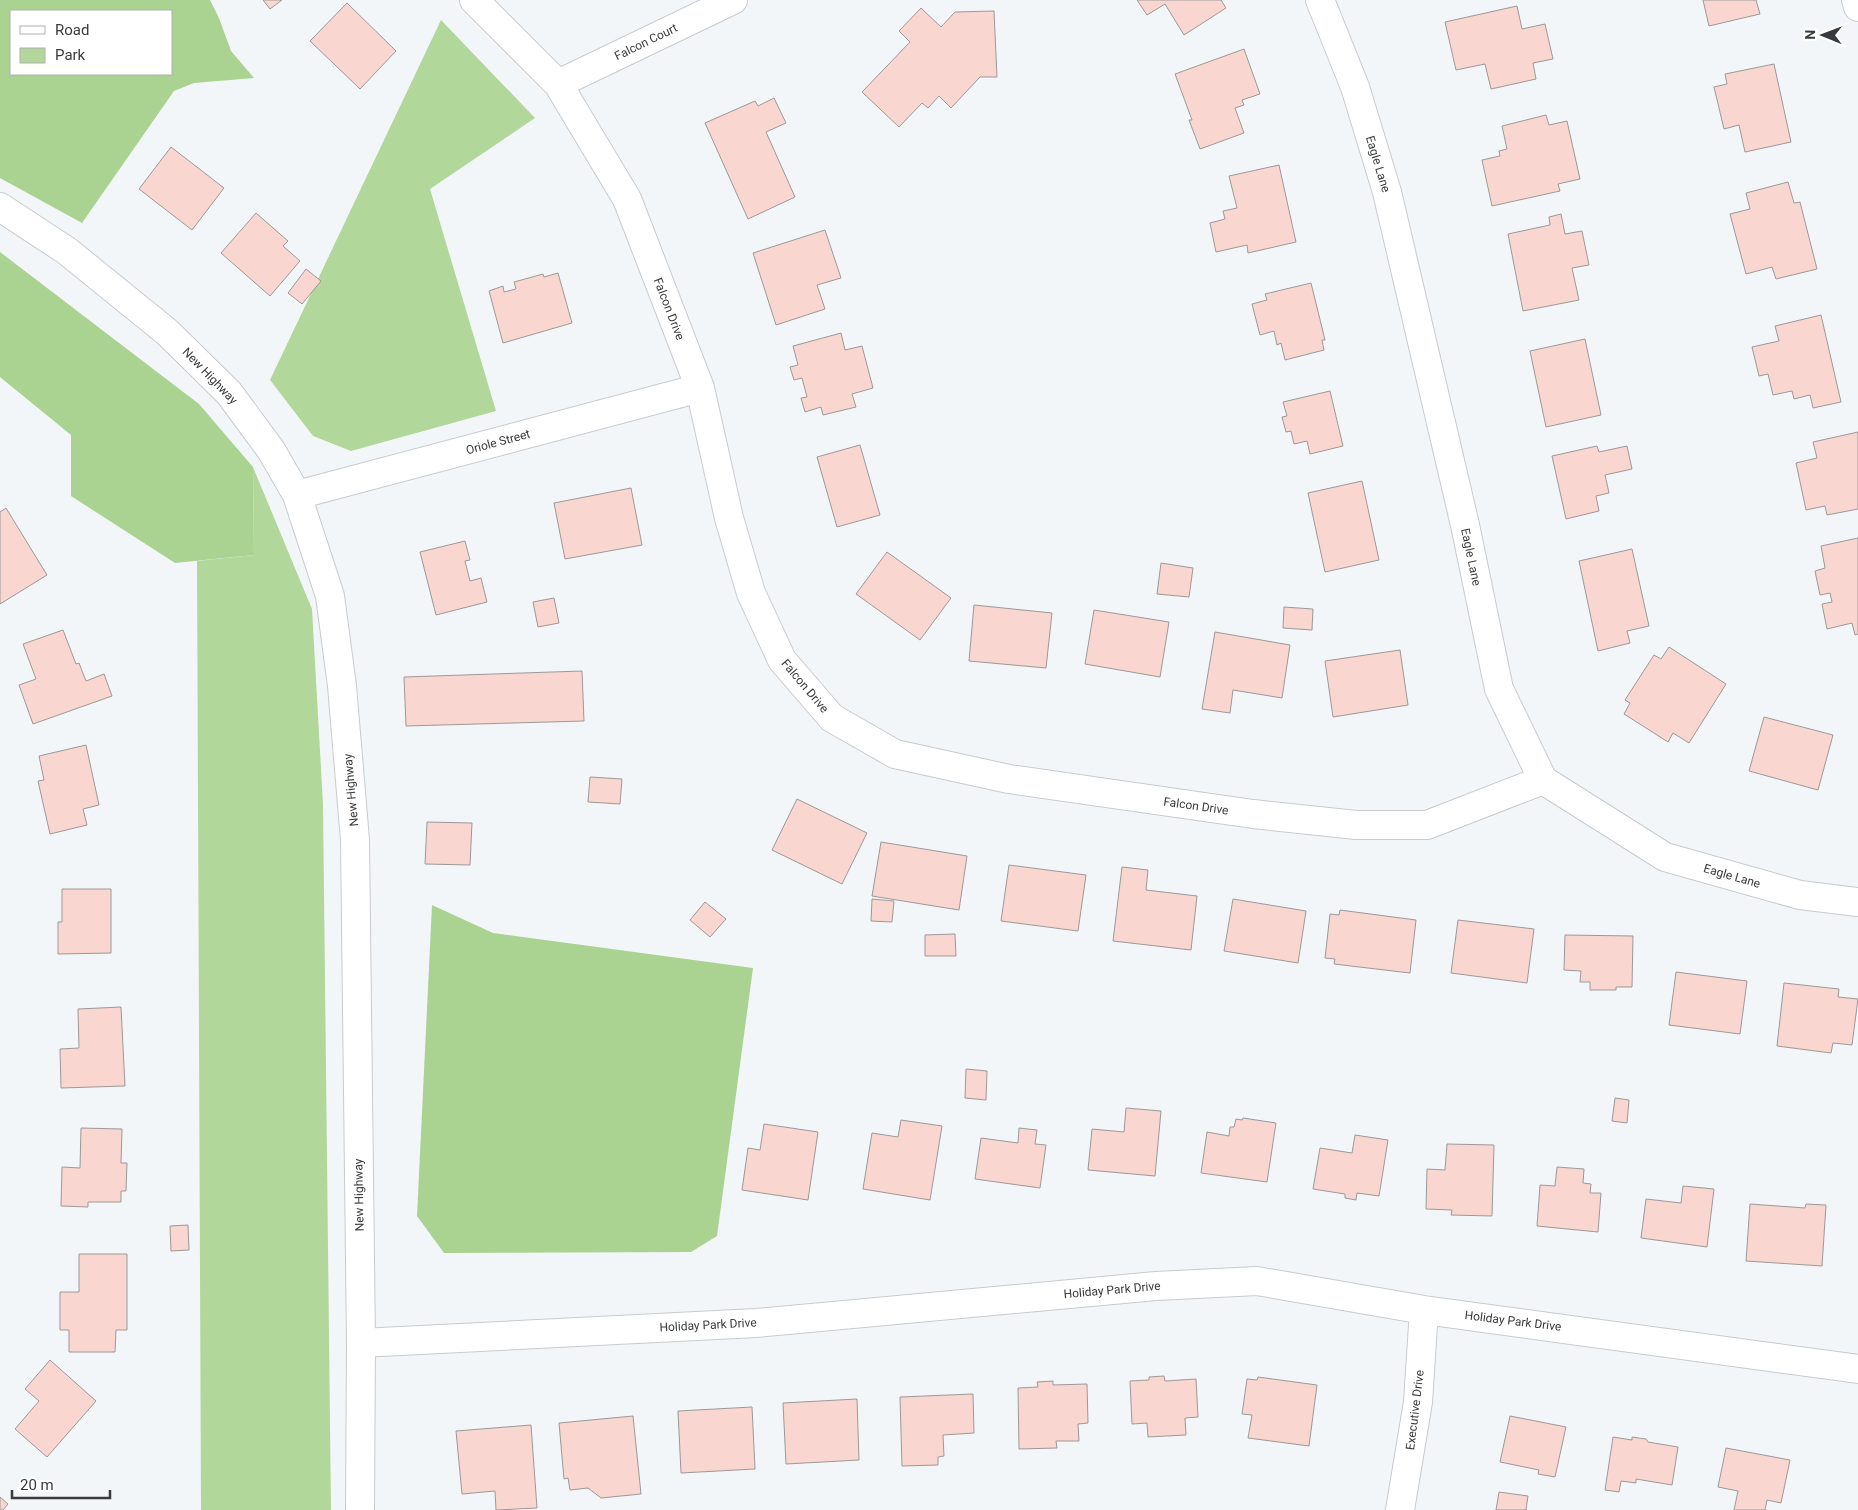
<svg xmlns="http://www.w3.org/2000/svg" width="1858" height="1510" font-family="Roboto,sans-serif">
  <rect width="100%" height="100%" fill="#f3f6f9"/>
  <path fill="#b1d89a" d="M441,20L535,118L430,189L496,411L351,451L313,436L270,380Z
    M253,467L312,609L323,804L331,1510H201L197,561L254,555Z"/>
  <path fill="#aad391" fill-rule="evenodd" d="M0,0H210L219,18L231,51L254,78L194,83L174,91L82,223L0,178ZM171,11V74H11V11Z
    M0,252L199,404L253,467L254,555L175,563L71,496V435L0,377Z
    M432,905L493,933L753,968L717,1236L691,1252L444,1253L417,1216Z"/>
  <path fill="#f9d6d0" stroke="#9c9998" d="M263,0H282L270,9Z
    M1137,0H1221L1226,8L1184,35L1165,4L1147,15Z
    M1703,0H1756L1760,14L1709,26Z
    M347,3L396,51L360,89L310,41Z
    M1517,6L1522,29L1545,24L1553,59L1533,63L1536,79L1491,89L1485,64L1456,70L1445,22Z
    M921,8L941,27L955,12L994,11L997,77H980L951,108L939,96L928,108L922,103L899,127L862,92L910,42L899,31Z
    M1244,49L1260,94L1242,100L1244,105L1235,108L1244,133L1200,149L1189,120H1192L1175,74Z
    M1774,64L1791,142L1745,152L1739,125L1724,129L1714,87L1727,84L1725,74Z
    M774,98L786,123L766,132L795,197L748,219L705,123L755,101L758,106Z
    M1546,115L1549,125L1567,121L1580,179L1558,184L1560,191L1492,206L1482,160L1500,156L1499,151L1507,149L1502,126Z
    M171,147L224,188L192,230L139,189Z
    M1279,165L1296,242L1248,253L1247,245L1216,252L1210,223L1225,219L1223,211L1237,208L1229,176Z
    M1788,182L1794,203L1800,202L1817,269L1776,279L1772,267L1746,274L1730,214L1750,209L1746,193Z
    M256,213L288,241L283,246L300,261L270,296L221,253Z
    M1561,214L1565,234L1582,231L1589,265L1572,268L1579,300L1523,311L1508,234L1550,225L1549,217Z
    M825,230L841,278L817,285L825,309L776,325L753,253Z
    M306,269L321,281L302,304L288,293Z
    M558,273L572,323L503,343L489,291L503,286L504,292L516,289L514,282L543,274L544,277Z
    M1311,283L1325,340H1322L1324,350L1285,360L1281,343L1277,345L1274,331L1260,335L1252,304L1267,300L1265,294Z
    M1821,315L1841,402L1813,408L1810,395L1794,399L1792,391L1773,395L1768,374L1759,376L1752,347L1779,341L1775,326Z
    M841,333L845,350L862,346L873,388L852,394L856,407L823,415L821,407L805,412L801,398L807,397L802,378L794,380L790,367L798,365L793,346Z
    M1585,339L1601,415L1546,427L1530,351Z
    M1330,391L1343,446L1310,454L1307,441L1294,444L1291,431L1286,432L1282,417L1287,416L1283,402Z
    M1858,432V509L1827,515L1825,506L1806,510L1796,463L1817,458L1813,442Z
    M860,445L880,515L837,527L817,457Z
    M1597,446L1599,452L1627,446L1632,469L1605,475L1609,493L1596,496L1599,511L1566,519L1552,456Z
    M1362,481L1379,560L1325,572L1308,493Z
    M631,488L642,545L565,559L554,503Z
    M6,508L47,575L0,604V512Z
    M1858,538V634L1855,635L1852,623L1827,629L1822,604L1832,602L1830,593L1820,595L1815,571L1825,568L1821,546Z
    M465,541L470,560L465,561L470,581L481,578L487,602L436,615L420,552Z
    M1632,549L1649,626L1627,631L1630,643L1598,651L1579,561Z
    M887,552L951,598L920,640L856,594Z
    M1161,563L1193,568L1189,597L1157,594Z
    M554,598L559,623L538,627L533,602Z
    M974,605L1052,613L1046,668L969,661Z
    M1284,607L1313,609L1312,630L1283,628Z
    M1094,610L1169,622L1160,677L1085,664Z
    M63,630L76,664L79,663L86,681L104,674L112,696L33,724L19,685L36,679L23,644Z
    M1215,632L1290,645L1282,698L1233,690L1230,713L1202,709Z
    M1669,647L1726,684L1689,743L1673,733L1668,742L1624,714L1630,703L1625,700L1654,655L1661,659Z
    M1400,650L1408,705L1333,717L1325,661Z
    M582,671L584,721L406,726L404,677Z
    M1764,717L1833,735L1818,790L1749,771Z
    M86,745L99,805L83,809L87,825L50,834L38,781L44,780L39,756Z
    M590,777L622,779L620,804L588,802Z
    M797,799L867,833L842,884L772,850Z
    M427,822L472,823L470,865L425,864Z
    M881,842L967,856L959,910L872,896Z
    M1009,865L1086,875L1078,931L1001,921Z
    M1122,867L1148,870L1146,890L1197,896L1191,950L1113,941Z
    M62,889H111V953L58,954V922H62Z
    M872,899L894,901L892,922L871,921Z
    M1233,899L1306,911L1298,963L1224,951Z
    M705,902L726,919L710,937L690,920Z
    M1340,910L1416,920L1410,973L1334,964L1335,959L1325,958L1330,914L1339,915Z
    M1458,920L1534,929L1527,983L1451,973Z
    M955,934L956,956H925V935Z
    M1565,935L1633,936L1632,987H1616V990H1590V982H1580L1581,971L1564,970Z
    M1676,972L1747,981L1740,1034L1669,1025Z
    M1784,983L1839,989L1838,997L1858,999L1852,1045L1833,1043L1831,1053L1777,1046Z
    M121,1007L125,1086L61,1088L60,1049L79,1048L78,1009Z
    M966,1069L987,1071L986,1100L965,1098Z
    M1615,1098L1629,1100L1627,1123L1612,1121Z
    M1126,1108L1161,1111L1155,1176L1088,1170L1092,1129L1124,1132Z
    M1243,1118L1276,1123L1267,1182L1201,1173L1207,1132L1229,1136L1230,1127H1234L1236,1119L1242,1120Z
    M901,1120L942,1126L930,1200L863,1189L872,1133L898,1137Z
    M764,1124L818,1132L808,1200L742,1190L748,1148L760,1150Z
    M81,1128L122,1129L121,1163H127L126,1191H121V1202H88V1207L61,1206L62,1167L80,1168Z
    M1019,1128L1037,1130L1035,1144L1046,1145L1040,1188L975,1179L981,1138L1018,1143Z
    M1355,1135L1388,1140L1379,1196L1357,1193L1356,1200L1345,1198V1194L1313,1189L1320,1148L1352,1153Z
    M1447,1144L1494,1145L1492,1216L1451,1215L1452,1210L1426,1209L1427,1169L1445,1170Z
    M1557,1167L1584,1169L1583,1183L1591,1184L1590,1193H1601L1598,1232L1537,1226L1540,1185L1555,1186Z
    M1683,1186L1714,1189L1707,1247L1641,1238L1646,1199L1681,1203Z
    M1750,1204L1805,1208L1806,1204L1826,1205L1822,1266L1746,1261Z
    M188,1225L189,1250L171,1251L170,1226Z
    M79,1254H127V1330H116L115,1352H69V1330H60V1292H79Z
    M50,1360L96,1401L47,1457L15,1429L39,1401L25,1389Z
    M1164,1376L1165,1381L1196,1379L1198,1417L1185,1418L1186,1435L1148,1437L1147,1423L1132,1424L1130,1381L1149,1380V1377Z
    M1258,1377L1317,1385L1309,1446L1248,1438L1252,1415L1242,1414L1247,1379L1257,1380Z
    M1053,1381V1385L1087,1384L1088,1423L1078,1424L1079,1441H1056L1057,1448L1019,1449L1018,1388L1038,1387L1037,1382Z
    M973,1394L974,1433L943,1435L944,1456L938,1457V1465L902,1466L900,1397Z
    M857,1399L859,1460L786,1464L783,1403Z
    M752,1407L755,1469L681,1473L678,1411Z
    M633,1416L641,1494L601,1498L588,1488L570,1490L568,1478L564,1479L559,1423Z
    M1510,1416L1566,1427L1555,1477L1538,1474L1539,1470L1500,1462Z
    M531,1425L537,1508L496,1510L495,1491L462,1494L456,1431Z
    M1613,1437L1632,1440V1437L1646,1439L1648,1442L1678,1447L1672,1485L1636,1479V1483L1621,1481L1619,1492L1605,1490Z
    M1726,1448L1790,1460L1781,1503L1767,1500L1765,1510H1734L1738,1491L1718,1487Z
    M1499,1492L1528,1496L1526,1510H1496Z
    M0,1497L8,1504L3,1510H0Z"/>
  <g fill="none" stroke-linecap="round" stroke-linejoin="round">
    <g stroke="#c8cbce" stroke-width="30">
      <path id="street" d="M474,0L558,84L627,199L700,388L729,518L751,593L782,660L832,718L895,754L1009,779L1253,814L1356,825H1427L1543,780
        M1320,0L1355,87L1387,192L1465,525L1499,689L1543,780L1665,857L1800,895L1858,902
        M1856,0L1858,7
        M558,84L733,0
        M297,495L700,388
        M361,1343L756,1323L1156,1286L1257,1281L1424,1310L1858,1369
        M1400,1510L1418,1402L1424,1310"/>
    </g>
    <g stroke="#c8cbce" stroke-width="30">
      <path id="secondary" d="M0,207L67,251L167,332L229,393L271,450L297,495L330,596L342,686L355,840L361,1343L360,1510"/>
    </g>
    <use href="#street" stroke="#fff" stroke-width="28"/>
    <use href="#secondary" stroke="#fff" stroke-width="28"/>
  </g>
  <g text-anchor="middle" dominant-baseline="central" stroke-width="4" stroke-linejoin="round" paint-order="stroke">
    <g font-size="12" fill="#383a3b" stroke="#fff">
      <text transform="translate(646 42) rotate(-26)">Falcon Court</text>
      <text transform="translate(1378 164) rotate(73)">Eagle Lane</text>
      <text transform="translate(669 309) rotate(69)">Falcon Drive</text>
      <text transform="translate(210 376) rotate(46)">New Highway</text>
      <text transform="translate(498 442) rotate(-15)">Oriole Street</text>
      <text transform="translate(1471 557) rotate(78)">Eagle Lane</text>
      <text transform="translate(805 686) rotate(50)">Falcon Drive</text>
      <text transform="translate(351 790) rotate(-95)">New Highway</text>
      <text transform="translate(1196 806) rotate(8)">Falcon Drive</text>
      <text transform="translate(1732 876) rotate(16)">Eagle Lane</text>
      <text transform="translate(359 1195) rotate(-91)">New Highway</text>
      <text transform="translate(1112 1290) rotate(-5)">Holiday Park Drive</text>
      <text transform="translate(1513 1321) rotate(7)">Holiday Park Drive</text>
      <text transform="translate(708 1325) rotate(-3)">Holiday Park Drive</text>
      <text transform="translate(1415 1410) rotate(-83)">Executive Drive</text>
    </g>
  </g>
  <rect x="10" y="10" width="162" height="65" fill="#ffffff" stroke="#afb0b1"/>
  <rect x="20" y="26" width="25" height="8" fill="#ffffff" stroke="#afb0b1"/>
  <text x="55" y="35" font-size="15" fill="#383a3b">Road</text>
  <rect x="20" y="48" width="25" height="15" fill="#b1d89a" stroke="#afb0b1"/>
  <text x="55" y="60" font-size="15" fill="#383a3b">Park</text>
  <g transform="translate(1823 35) rotate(271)" stroke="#ffffff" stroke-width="4" paint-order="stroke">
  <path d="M0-4L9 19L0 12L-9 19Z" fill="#383a3b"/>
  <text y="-8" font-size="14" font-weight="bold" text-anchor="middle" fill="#383a3b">N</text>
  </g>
  <path d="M12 1490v8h98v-8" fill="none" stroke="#383a3b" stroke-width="2.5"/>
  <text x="20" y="1490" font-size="15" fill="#383a3b" stroke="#ffffff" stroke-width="4" paint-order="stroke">20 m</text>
</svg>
